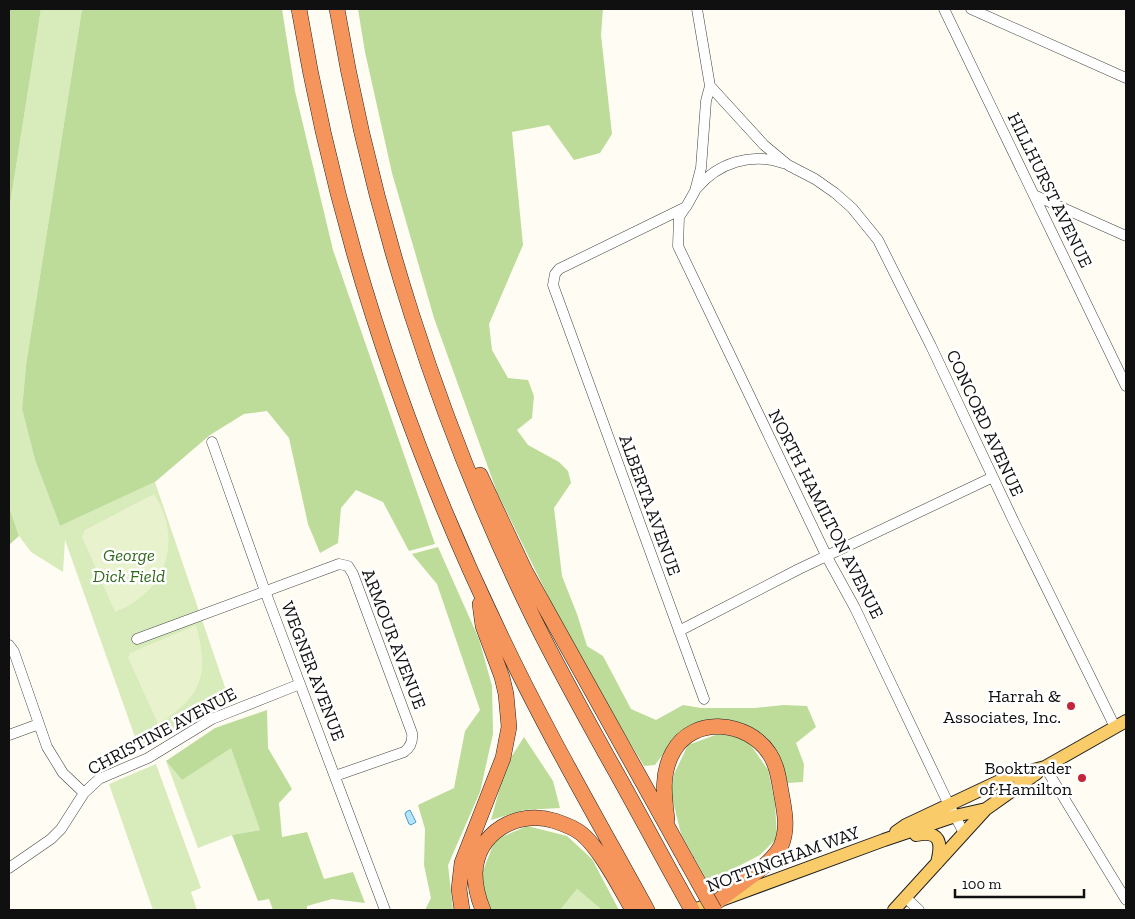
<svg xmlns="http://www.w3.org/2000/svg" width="1135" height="919" font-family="'Zilla Slab',serif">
  <rect width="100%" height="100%" fill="#fffcf3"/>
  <path fill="#d8ebbb" d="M41,9H82L26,365L22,409L35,460L60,526L155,482L229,699L140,751L65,540L63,572L31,552L19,536L9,507V211Z
    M231,747L260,830L232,835L198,848L166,761L182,780Z
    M156,764L201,888L191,892L197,910H153L109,784Z
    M577,889L602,910H560Z"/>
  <path fill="#bddc9a" d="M9,9H41L9,211Z
    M82,9H282L295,91L333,250L435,544L409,551L383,502L356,490L341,508L338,543L320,553L308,524L289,438L267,411L244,414L210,435L155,482L60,526L35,460L22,409L26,365Z
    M358,9H603L601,35L612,134L600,153L574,160L549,125L512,132L523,245L489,324L492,350L508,378L528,380L534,396L532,418L517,430L528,445L559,462L568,471L571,483L554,508L562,576L577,614L587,646L603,656L631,709L656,720L683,705L701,708H755L784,705L807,706L816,727L796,743L804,764L803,782L786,783L780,759L767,738L749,728L698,723L678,734L655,765L644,766L575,651L497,492L434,318L392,173L365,52Z
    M9,507L19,536L9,545Z
    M438,547L479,639L492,686L493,734L480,792L448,865L453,910H425L431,898L424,865L425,829L418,805L454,788L465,731L480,710L437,584L412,554Z
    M267,710L268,748L292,789L279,803L282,837L307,832L324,879L353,872L365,903L332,899L307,906V910H273L269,899L258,901L232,835L260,830L231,748L182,780L166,761L215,728Z
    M718,734L746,738L768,770L775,803L777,838L760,855L708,882L681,834L671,793L674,774L688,745Z
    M524,737L553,781L560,808L524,810L491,820L506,765Z
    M527,826L567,836L592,859L619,910H602L577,889L560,910H491L487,905L481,876L495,840Z"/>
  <path fill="#e8f2cd" d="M154,494C184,540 166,593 115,612L82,537L85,530Z
    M196,625C210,675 202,697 158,724L128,658L130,653Z"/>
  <path fill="#b7e4f7" stroke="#3da0cf" d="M410,810L416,822L411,825L409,824L405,814L406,812Z"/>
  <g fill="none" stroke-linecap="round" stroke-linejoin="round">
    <g stroke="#434343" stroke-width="11">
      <path id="minor" d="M697,9L710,86L706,101L701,168L695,191L686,207L559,269L555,274L553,285L704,699
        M944,9L1126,386
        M971,9L1126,78
        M710,86L764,145L788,165L815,179L835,193L852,208L878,240L931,346L1015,524L1115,727
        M697,188C718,163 751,152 783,163
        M1034,195L1126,236
        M685,208L679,217L678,246L827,557L855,608L949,805L964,833
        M212,442L265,591L385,910
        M679,631L799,569L993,477
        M137,639L339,564L348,566L353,574L412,733C413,741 411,747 404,752L335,776
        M9,645L14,652L47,747L63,773L84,793
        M9,735L39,724
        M1045,767L1126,900
        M9,868L51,839L61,829L84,793L99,779L148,758L212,719L300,684
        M906,898L919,910"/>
    </g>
    <g stroke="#212121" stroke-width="14">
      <path id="major" d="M896,832L906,825L1008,777L1045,767L1126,721
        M916,835C941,830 942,843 937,863
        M694,910L884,840L955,816L986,809
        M894,910L986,809L1037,773"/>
    </g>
    <g stroke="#212121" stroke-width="16">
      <path id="highway" d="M299,9C335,224 404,434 498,630C543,726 596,817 647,910
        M337,9C372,214 438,421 529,609C553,659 580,707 607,756C636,807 663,859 692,910
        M480,475L525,571L686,860
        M667,819C664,796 661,773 673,752C693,715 748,721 769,753C778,766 779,782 782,797C785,814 788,829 781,846C770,867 737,885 718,901
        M462,910L459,889L462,863L503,758L509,727L506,694L502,677L483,626L480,604
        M483,910C478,898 475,886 475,873C477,832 518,809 555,821C564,824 575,828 582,834C601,850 620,888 633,910"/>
    </g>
    <use href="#minor" stroke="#fff" stroke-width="10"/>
    <use href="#major" stroke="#f9cb69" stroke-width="12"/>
    <use href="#highway" stroke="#f5955b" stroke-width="15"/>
    <g stroke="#212121" stroke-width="16" stroke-linecap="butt">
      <path id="highway-bridge" d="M686,860L714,910"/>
    </g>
    <use href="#highway-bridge" stroke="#f5955b" stroke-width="15"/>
  </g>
  <g fill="#c32539" stroke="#fff" stroke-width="2">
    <circle cx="1071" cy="706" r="5"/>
    <circle cx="1082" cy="778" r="5"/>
  </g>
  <g text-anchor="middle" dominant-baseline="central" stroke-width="5" stroke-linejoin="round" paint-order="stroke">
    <g font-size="18" fill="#101010" stroke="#fff">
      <text transform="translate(1050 190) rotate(64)">HILLHURST AVENUE</text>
      <text transform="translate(985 423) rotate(65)">CONCORD AVENUE</text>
      <text transform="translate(650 505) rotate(70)">ALBERTA AVENUE</text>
      <text transform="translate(826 514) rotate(63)">NORTH HAMILTON AVENUE</text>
      <text transform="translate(394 639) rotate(69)">ARMOUR AVENUE</text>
      <text transform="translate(313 671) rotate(69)">WEGNER AVENUE</text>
      <text transform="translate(162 731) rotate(-28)">CHRISTINE AVENUE</text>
      <text transform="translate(783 859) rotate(-20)">NOTTINGHAM WAY</text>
    </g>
    <g font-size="18" font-style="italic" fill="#346a1e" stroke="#fff">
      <text x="129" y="555">George<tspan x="129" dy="21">Dick Field</tspan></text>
    </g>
    <g font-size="18" fill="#101010" stroke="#fff" text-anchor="end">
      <text x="1061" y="696">Harrah &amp;<tspan x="1061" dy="21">Associates, Inc.</tspan></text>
      <text x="1072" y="768">Booktrader<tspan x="1072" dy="21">of Hamilton</tspan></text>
    </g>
  </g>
  <rect width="1135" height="919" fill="none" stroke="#101010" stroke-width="20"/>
  <path d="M955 889v8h129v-8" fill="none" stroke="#101010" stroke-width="2.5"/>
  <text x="962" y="889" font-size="15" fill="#101010" stroke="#ffffff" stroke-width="4" paint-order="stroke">100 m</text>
</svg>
